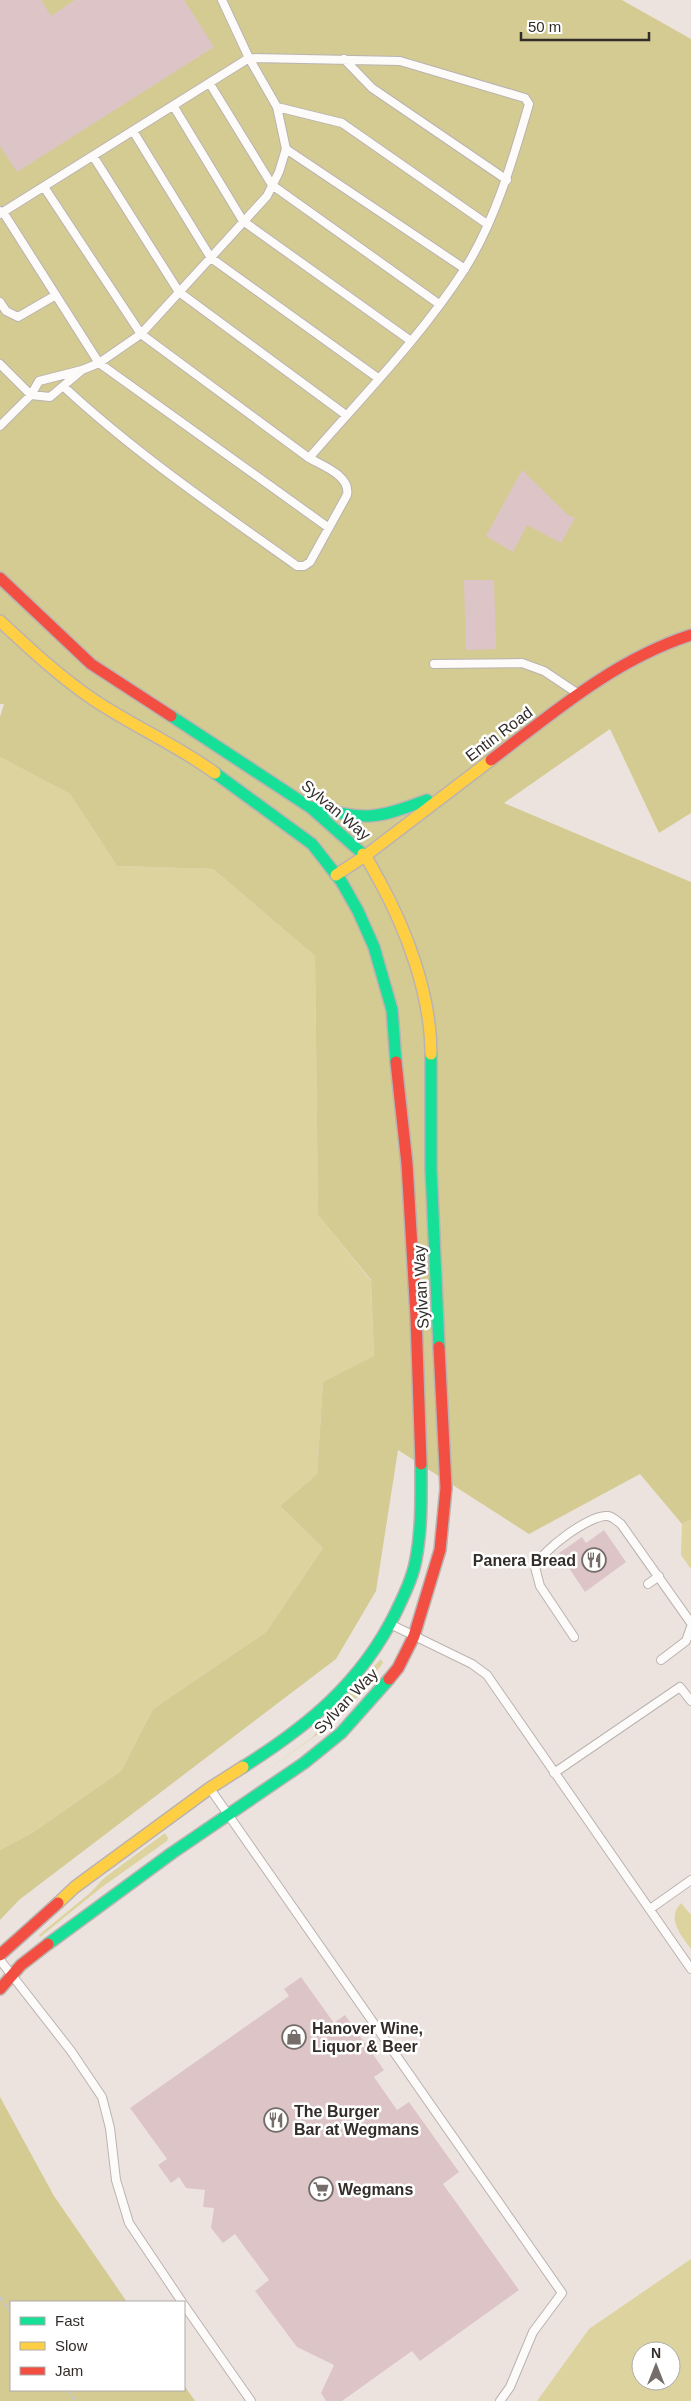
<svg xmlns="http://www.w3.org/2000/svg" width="691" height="2401" font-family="Helvetica,sans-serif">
  <rect width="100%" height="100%" fill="#ece3df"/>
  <path fill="#dcd39f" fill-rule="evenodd" d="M0,757L70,794L117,866L213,869L315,956L318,1215L371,1281L374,1357L323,1382L317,1474L280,1506L323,1548L266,1632L153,1709L121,1771L32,1833L0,1850Z
    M691,1519V1569L681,1555L682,1524Z
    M381,1659L383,1663L354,1701L325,1729L254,1780L313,1737L335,1706Z
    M165,1833L168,1838L167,1841L102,1887L40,1937L39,1935L90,1893L104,1878Z
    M681,1903L691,1915V1949C681,1935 666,1919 681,1903Z
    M691,2259V2401H537L589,2329ZM641,2351H671V2381H641Z"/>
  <path fill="#d4cb93" d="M0,0H622L691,39V813L659,833L610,729L504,803L691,882V1519L682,1524L640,1474L529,1534L398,1450L376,1591L336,1659L19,1900L0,1920V1850L32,1833L121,1771L153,1709L266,1632L323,1548L280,1506L317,1474L323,1382L374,1356L371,1280L318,1215L315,956L213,869L117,866L70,794L0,757V717L4,704H0Z
    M0,2097L54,2196L127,2302H11V2390H184V2385L195,2401H0Z"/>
  <path fill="#ddc5c7" d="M0,0H41L51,16L75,0H184L214,47L17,172L0,146Z
    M522,470L568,515L575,518L561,543L527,525L513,552L486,536Z
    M464,580H494L496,649L466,650Z
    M604,1530L626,1562L585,1592L559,1553L582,1537L586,1543Z
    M301,1977L334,2023L345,2015L384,2070L374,2077L397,2110L409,2102L459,2172L443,2184L519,2290L420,2361L412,2351L342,2401H326L321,2393L334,2365L297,2347L255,2291L269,2280L235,2234L223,2243L211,2228L214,2208L203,2207L205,2190L186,2188L179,2177L171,2183L158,2165L167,2159L130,2108L289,1996L284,1989Z"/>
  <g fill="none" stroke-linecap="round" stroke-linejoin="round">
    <g stroke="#bab3b0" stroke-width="10">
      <path id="lane" d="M344,59L372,88L507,180
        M210,84L272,185L439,304
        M174,107L243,221L411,341
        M277,107L342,123L487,224
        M133,131L211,258L378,378
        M286,149L465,269
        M93,156L179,292L346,415
        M44,187L141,334L309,458
        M0,211L3,212L249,58L400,61L525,98L529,104C513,159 495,222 464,270C420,338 362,397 309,458C323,466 351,476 347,495L310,562L304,566H297C217,509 135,453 63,386
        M0,214L3,212L99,363L329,528
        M0,302L6,311L18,317L56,295
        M0,364L31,395L50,397L81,371
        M0,426L31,395L39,381L82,370L99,363L141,334L267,196L279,172L286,149L277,107L249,58L222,0
        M434,664L522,663L544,671L577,693
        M648,1584L659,1576
        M392,1625L472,1664L487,1675L691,1969
        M574,1637L540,1586L535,1567C541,1551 590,1514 608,1516C613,1517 617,1521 621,1524L691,1623
        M661,1660L686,1641L691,1627
        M554,1773L680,1687L691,1701
        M211,1790L562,2293L533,2332L510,2387L500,2401
        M650,1909L691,1880
        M0,1960L71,2051L102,2097L110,2128L116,2180L129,2223L182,2302
        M184,2305L251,2401"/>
    </g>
    <g stroke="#bab3b0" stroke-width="14">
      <path id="fast" d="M171,716L311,808L363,854
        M215,773L312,844L341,881L358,911L374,947L392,1010L396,1062
        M316,806C365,823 380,817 427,800
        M431,1054V1169L439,1347
        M243,1767C308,1726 361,1683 396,1612C404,1595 413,1577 416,1559C422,1527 421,1496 421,1464
        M48,1944L172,1853L304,1763L341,1733L389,1679"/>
    </g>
    <g stroke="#bab3b0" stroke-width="14">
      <path id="slow" d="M0,621C30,649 60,677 94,700C133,726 177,745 215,773
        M363,854C370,861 374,872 379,880C407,931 431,995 431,1054
        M336,875L365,856L491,760
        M58,1903L75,1887L210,1788L243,1767"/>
    </g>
    <g stroke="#bab3b0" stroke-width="14">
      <path id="jam" d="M0,578L91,664L171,716
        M491,760C554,712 614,660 691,635
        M396,1062L407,1164L416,1316L421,1464
        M389,1679L398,1668L414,1636L440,1550L446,1488L439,1347
        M0,1955L58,1903
        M0,1989L21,1965L48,1944"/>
    </g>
    <path stroke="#c9c6c4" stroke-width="3" stroke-dasharray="5 2.5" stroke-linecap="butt" d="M0,2297L11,2312
      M68,2390L76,2401"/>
    <use href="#lane" stroke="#fcfbfa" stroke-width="8"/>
    <use href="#fast" stroke="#16e098" stroke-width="11"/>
    <use href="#slow" stroke="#ffcf43" stroke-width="11"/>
    <use href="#jam" stroke="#f24e42" stroke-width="11"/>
  </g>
  <defs>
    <g id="restaurant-ring" transform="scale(1.25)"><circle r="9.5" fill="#fff" stroke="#746d69" stroke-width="1.5"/><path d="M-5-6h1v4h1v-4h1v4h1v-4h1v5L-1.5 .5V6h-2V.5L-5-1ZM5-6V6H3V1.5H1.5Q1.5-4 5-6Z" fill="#746d69"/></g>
    <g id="shop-ring" transform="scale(1.25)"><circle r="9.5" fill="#fff" stroke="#746d69" stroke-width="1.5"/><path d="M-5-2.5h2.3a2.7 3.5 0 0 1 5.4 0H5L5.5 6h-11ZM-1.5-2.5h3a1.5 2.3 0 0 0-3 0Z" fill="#746d69"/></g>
    <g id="supermarket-ring" transform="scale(1.25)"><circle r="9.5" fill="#fff" stroke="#746d69" stroke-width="1.5"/><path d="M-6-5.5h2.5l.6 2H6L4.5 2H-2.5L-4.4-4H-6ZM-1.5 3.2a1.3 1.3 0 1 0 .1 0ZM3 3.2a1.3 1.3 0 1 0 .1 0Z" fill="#746d69"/></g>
  </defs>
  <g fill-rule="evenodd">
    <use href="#restaurant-ring" x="594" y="1560"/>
    <use href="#shop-ring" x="294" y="2037"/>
    <use href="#restaurant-ring" x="276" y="2120"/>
    <use href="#supermarket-ring" x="321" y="2189"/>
  </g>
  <g text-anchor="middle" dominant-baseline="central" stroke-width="5" stroke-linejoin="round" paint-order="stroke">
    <g font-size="16" fill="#332d2a" stroke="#fff">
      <text transform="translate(499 734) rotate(-37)">Entin Road</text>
      <text transform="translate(336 810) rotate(40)">Sylvan Way</text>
      <text transform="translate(421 1287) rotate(-93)">Sylvan Way</text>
      <text transform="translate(346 1701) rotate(-46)">Sylvan Way</text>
    </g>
    <g font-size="16" font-weight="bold" fill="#332d2a" stroke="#fff" text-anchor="start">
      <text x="576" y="1560" text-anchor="end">Panera Bread</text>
      <text x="312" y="2028">Hanover Wine,<tspan x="312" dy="18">Liquor &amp; Beer</tspan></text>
      <text x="294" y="2111">The Burger<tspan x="294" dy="18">Bar at Wegmans</tspan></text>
      <text x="338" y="2189">Wegmans</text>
    </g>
  </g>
  <rect x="10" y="2301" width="175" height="90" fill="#ffffff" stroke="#adabaa"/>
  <rect x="20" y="2317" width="25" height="8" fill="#16e098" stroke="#adabaa"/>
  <text x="55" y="2326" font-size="15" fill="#332d2a">Fast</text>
  <rect x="20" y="2342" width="25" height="8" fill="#ffcf43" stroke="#adabaa"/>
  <text x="55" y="2351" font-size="15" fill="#332d2a">Slow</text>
  <rect x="20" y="2367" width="25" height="8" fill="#f24e42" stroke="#adabaa"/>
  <text x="55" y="2376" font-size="15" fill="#332d2a">Jam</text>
  <g transform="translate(656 2366)"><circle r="24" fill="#ffffff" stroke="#adabaa"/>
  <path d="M0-4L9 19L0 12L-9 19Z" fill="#746d69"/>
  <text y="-8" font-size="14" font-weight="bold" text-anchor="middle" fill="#332d2a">N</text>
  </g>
  <path d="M521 32v8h128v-8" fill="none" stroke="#332d2a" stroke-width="2.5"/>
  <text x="528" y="32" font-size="15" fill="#332d2a" stroke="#ffffff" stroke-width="4" paint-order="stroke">50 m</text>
</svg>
